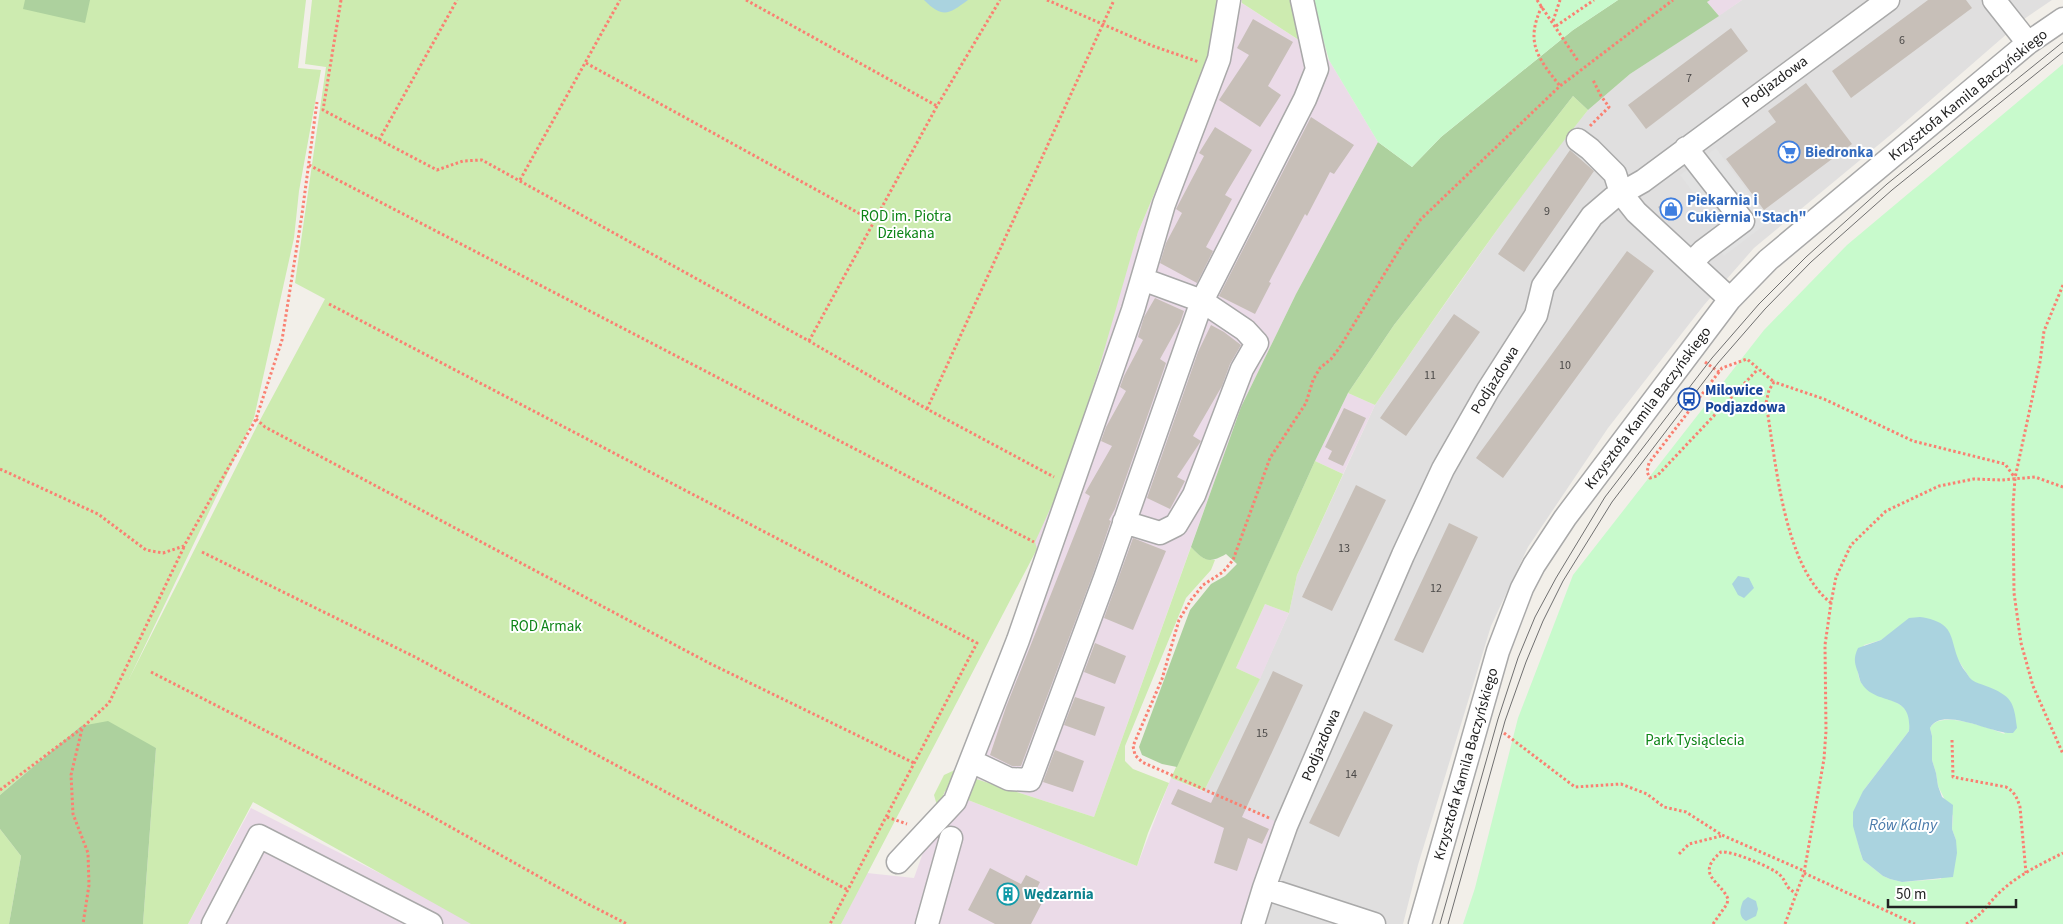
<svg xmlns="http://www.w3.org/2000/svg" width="2063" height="924" font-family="'Source Sans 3',sans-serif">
  <rect width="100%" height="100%" fill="#f2efe9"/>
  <path fill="#e0dfdf" d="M1742,0H2052L2024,19L1894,132L1754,248L1704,305L1608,428L1528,547L1491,626L1418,865L1403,924H1247L1204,791L1256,687L1289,613L1297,575L1375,405L1425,332L1538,172L1588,110L1630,74Z"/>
  <path fill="#ebdbe8" d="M1710,0H1742L1719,16L1707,2Z
    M1242,3L1329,60L1378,142L1296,294L1241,407L1094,817L970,777L1037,549L1034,542L1063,481L1138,232L1206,72Z
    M1348,393L1375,405L1343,474L1315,461Z
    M1265,604L1289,613L1260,679L1236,668Z
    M1171,778L1277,822L1246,924H841L867,873L914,878L945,791L1137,866Z
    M251,808L480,924H188Z"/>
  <path fill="#cdebb0" d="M0,0H306L298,68L321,70L299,191L294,238L254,418L129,679L259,422L325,299L295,283L326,67L305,64L312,0H1218L1206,72L1138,232L1099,368L1063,481L1035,542L1037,549L841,924H471L253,802L188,924H143L156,748L81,726L0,795Z
    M1242,0H1291L1302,42L1242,3Z
    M1573,96L1588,110C1513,204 1443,305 1375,405L1348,393L1394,325Z
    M1315,461L1343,474L1297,575L1289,613L1265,604L1236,668L1260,679L1204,791L1171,778Z
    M1191,547C1199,555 1204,561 1215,560L1211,570L1186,598L1125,746V761L1133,769L1169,783L1148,833L1137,866L945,791L938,809L934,795L944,775L957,769L970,777L1094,817Z
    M0,829L21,856L9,924H0Z"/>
  <path fill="#add19e" d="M25,0H90L85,23L23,9Z
    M1618,0H1710L1707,2L1719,16L1630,74L1588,110L1573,96L1394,325L1348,393L1315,461L1177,767L1162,764L1142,755L1139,747L1190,610L1211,584L1225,576L1237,564L1226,554C1209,564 1204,561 1191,547L1241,407L1296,294L1378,142L1412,167L1441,137L1573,30Z
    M108,721L156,748L143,924H9L21,856L0,829V795L81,726Z"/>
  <path fill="#c8facc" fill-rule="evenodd" d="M1312,0H1618L1573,30L1441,137L1412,167L1378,142L1329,60Z
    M2063,64V924H1463L1475,888L1518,718L1573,575L1764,330L1847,245ZM1890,634L1957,658L2005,734C1988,728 1940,709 1930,728L1932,736V760L1936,773L1938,786L1953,816L1952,829L1956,840L1941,879L1902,882L1890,879L1883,876L1863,860L1860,851L1857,839L1863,791L1909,731C1909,728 1911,723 1910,720C1906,692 1860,702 1858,672C1857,664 1862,653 1864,645L1881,640Z"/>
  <path fill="#e2e2e2" d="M1716,148L1770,221L1724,256L1706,232L1717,224L1680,175Z"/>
  <path fill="#aad3df" d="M924,0H968C949,14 943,19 924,0Z
    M1738,576L1749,578L1754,588L1744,598L1738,595L1732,584Z
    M1920,617C1962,623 1946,644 1965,671C1967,673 1969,678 1972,680C1976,683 1982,684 1986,686C2012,696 2014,702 2017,728L2013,733C1993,735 1942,705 1930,728L1932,736V760L1936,773L1938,786L1942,797L1953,805L1952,829L1956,840L1957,853L1953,877L1902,882L1890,879L1883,876L1863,860L1860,851L1853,826V812L1863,791L1909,731C1913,691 1877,707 1862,684C1859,680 1859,674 1857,670C1854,661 1854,657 1858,648L1881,640L1909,618Z
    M1748,897L1756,901L1758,909L1756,916L1746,921C1738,916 1740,909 1743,901Z"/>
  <path fill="#c7bfb8" d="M1928,0H1966L1972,8L1851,98L1832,71Z
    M1253,19L1293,42L1268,86L1281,95L1260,127L1219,100L1249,55L1237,48Z
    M1731,28L1748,51L1646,129L1628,105Z
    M1806,83L1852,144L1764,210L1726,159L1776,122L1768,111Z
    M1311,117L1354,145L1334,174L1330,172L1307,216L1305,214L1269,282L1271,283L1255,314L1219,296Z
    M1215,127L1252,150L1225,195L1232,199L1206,247L1213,251L1197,283L1160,263L1166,243L1182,213L1176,209L1204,156L1199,153Z
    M1570,150L1594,171L1524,272L1498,254Z
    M1671,197L1681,209L1668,219L1658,207Z
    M1627,251L1654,271L1503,478L1476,458Z
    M1155,298L1184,311L1180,323L1160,359L1166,363L1115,509L1109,520L1111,521L1093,574L1021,766H1012L990,755L1006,707L1090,496L1085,493L1112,446L1101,441L1106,427L1126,391L1120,387L1124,376L1143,340L1138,337L1144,317Z
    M1454,314L1480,332L1406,436L1380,418Z
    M1211,325L1224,332L1241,345L1230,364L1222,386L1193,436L1201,441L1177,477L1185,481L1170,509L1147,498L1198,352Z
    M1344,408L1366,418L1343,466L1328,459L1332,451L1325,447Z
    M1356,485L1386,500L1332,611L1302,597Z
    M1449,523L1478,537L1423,653L1394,640Z
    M1133,538L1166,551L1133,630L1104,618Z
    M1095,643L1126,656L1115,684L1084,672Z
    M1273,671L1303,685L1242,817L1269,829L1262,844L1248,838L1237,871L1214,863L1224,828L1171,804L1178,789L1211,803Z
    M1075,697L1105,707L1095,736L1064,725Z
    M1364,711L1393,725L1339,837L1309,823Z
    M1055,750L1084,761L1073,792L1043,782Z
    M990,868L1021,884L1026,875L1040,882L1035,892L1045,897L1031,924H995L968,910Z"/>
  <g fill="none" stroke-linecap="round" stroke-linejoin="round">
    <g stroke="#a9a9a9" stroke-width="25">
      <path id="minor" d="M1994,0L2028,43
        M1578,140L1590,149L1615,174L1621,193L1636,212L1730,299
        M1686,148L1743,221L1703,251L1691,263
        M1124,522L1160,533L1176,525L1194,495L1242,369L1257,343L1245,330L1202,301L1142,279
        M971,761L1009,779L1030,780L1105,578L1202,301L1305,99L1317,69L1302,0
        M898,862L955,801L1018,640L1133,310L1164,204L1219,59L1229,0
        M1264,888L1374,924
        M213,924L259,836L431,924
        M927,924L951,838
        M1253,924L1264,888L1286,826L1403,555L1443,469L1488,390L1536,315L1543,286L1592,216L1613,198L1643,181L1888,0
        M1420,924L1498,651L1522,588L1534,565L1565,518L1730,299L1768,260L2028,43L2063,19"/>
    </g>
    <path stroke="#fa8072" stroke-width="3" stroke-dasharray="2.5 2.5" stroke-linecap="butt" d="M341,0L323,110L437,170L463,161L482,160L809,341L927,409L1054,477
      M746,0L937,106
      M1047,0L1153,46L1199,62
      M1537,0L1578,61
      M1542,6C1525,42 1537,57 1560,86
      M1553,21L1560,0
      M1556,26L1594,0
      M586,63L873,221
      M1590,126L1609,107L1601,96L1593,80
      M379,140L457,0
      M309,165L1034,542
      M520,180L620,0
      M2063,285L2044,331L2040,362L2015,478L2013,506L2014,593L2021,643L2033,686L2063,754
      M329,304L977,643L830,924
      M809,341L937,106L1000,0
      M1705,362L1719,372L1722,368L1747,359L1774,382
      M1719,372L1649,463L1647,472L1650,478L1657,476L1758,369
      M927,409L1114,0
      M256,419L265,427L709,663L914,763
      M0,469L98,514L146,550L163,553L184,546L256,419L282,340L302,214L317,102
      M202,552L415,657L848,890
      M1831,603C1783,565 1776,461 1766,403L1769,390L1774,382L1824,399L1913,441L2005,464L2015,478
      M151,672L422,811L586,903L627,924
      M82,729L71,775L73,814L88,853L89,885L83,924
      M1504,733L1575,787L1621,784L1647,794L1664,807L1686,812L1722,835L1804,871
      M1952,740L1953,777L2006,787C2015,792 2017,798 2020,807L2026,873
      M0,790L82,728L109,703L184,547
      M887,817L907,824
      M1269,818L1142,762L1135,755L1133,746L1162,679L1179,620L1191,600L1203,585L1223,572L1233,560L1270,458L1306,403L1313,380L1320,368L1331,359L1340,347L1402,245L1421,219L1560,86L1673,0
      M1679,854L1689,844L1721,836
      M1804,873L1915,924
      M1713,924L1727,904L1728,899C1721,881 1694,875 1721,852C1730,850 1774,868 1780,875C1788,883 1784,887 1796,893
      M1785,924L1804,873L1824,759L1826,731L1825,645L1831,603L1836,577L1851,545L1886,511L1939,486L1974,479L2002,480L2035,477L2063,487
      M1966,924C1981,917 1988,903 2000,892C2018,875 2041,864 2063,853"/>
    <use href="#minor" stroke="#fff" stroke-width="22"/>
    <path stroke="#707070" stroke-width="1" d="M1440,924L1498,719L1518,658L1535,617L1556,578L1605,497L1712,358L1759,304L1806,257L1887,184L2063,42
      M1448,924L1505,721L1526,662L1543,621L1563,581L1612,502L1718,363L1765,309L1811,262L1892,190L2063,52"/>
  </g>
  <defs>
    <g id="supermarket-ring" transform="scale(1.125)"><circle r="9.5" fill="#fff" stroke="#3f7fe0" stroke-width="1.5"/><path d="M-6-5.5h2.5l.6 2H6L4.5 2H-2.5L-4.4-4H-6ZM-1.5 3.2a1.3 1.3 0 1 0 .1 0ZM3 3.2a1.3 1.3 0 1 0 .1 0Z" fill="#3f7fe0"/></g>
    <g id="shop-ring" transform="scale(1.125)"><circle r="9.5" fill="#fff" stroke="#3f7fe0" stroke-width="1.5"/><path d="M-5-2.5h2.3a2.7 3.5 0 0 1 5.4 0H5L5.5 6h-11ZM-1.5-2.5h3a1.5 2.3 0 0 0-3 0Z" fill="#3f7fe0"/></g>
    <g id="bus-ring" transform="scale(1.125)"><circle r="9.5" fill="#fff" stroke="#1a4fb4" stroke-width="1.5"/><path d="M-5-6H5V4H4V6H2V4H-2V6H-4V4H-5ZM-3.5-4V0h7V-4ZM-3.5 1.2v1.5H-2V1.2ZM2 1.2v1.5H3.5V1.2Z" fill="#1a4fb4"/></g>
    <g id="building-ring" transform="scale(1.125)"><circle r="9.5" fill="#fff" stroke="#0f9aa8" stroke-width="1.5"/><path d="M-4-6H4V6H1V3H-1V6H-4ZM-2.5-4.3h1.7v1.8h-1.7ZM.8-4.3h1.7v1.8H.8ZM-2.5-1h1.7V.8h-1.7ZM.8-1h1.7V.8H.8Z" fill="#0f9aa8"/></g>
  </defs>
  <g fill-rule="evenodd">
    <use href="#supermarket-ring" x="1789" y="152"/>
    <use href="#shop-ring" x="1671" y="209"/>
    <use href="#bus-ring" x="1689" y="399"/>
    <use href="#building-ring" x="1008" y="894"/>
  </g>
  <g text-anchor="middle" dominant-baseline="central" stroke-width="4" stroke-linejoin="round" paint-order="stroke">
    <g font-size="12" fill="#4b4948">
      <text x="1902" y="40">6</text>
      <text x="1689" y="78">7</text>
      <text x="1547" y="211">9</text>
      <text x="1565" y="365">10</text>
      <text x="1430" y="375">11</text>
      <text x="1344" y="548">13</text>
      <text x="1436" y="588">12</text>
      <text x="1262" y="733">15</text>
      <text x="1351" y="774">14</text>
    </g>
    <g font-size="15" fill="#222" stroke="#fff">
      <text transform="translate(1775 82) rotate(-36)">Podjazdowa</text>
      <text transform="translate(1968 95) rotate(-39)">Krzysztofa Kamila Baczyńskiego</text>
      <text transform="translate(1495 380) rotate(-58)">Podjazdowa</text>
      <text transform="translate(1648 408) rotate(-53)">Krzysztofa Kamila Baczyńskiego</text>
      <text transform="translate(1321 745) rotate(-67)">Podjazdowa</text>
      <text transform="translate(1466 764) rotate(-74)">Krzysztofa Kamila Baczyńskiego</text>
    </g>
    <g font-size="15" font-weight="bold" fill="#366cbe" stroke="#fff" text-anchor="start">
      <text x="1805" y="152">Biedronka</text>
      <text x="1687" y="200">Piekarnia i<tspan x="1687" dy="17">Cukiernia "Stach"</tspan></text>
    </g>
    <g font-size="15" fill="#0c8416" stroke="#fff">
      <text x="906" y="216">ROD im. Piotra<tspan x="906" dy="17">Dziekana</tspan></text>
      <text x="546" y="626">ROD Armak</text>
      <text x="1695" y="740">Park Tysiąclecia</text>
    </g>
    <g font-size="15" font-weight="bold" fill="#164399" stroke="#fff" text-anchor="start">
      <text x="1705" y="390">Milowice<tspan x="1705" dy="17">Podjazdowa</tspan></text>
    </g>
    <g font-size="15" font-weight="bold" fill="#0d838f" stroke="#fff" text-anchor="start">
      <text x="1024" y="894">Wędzarnia</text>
    </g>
    <g font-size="16" font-style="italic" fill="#4a7aab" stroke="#fff">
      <text x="1903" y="825">Rów Kalny</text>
    </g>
  </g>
  <path d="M1888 899v8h128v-8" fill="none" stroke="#222222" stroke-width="2.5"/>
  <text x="1896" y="899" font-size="15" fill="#222222" stroke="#ffffff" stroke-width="4" paint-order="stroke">50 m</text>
</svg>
